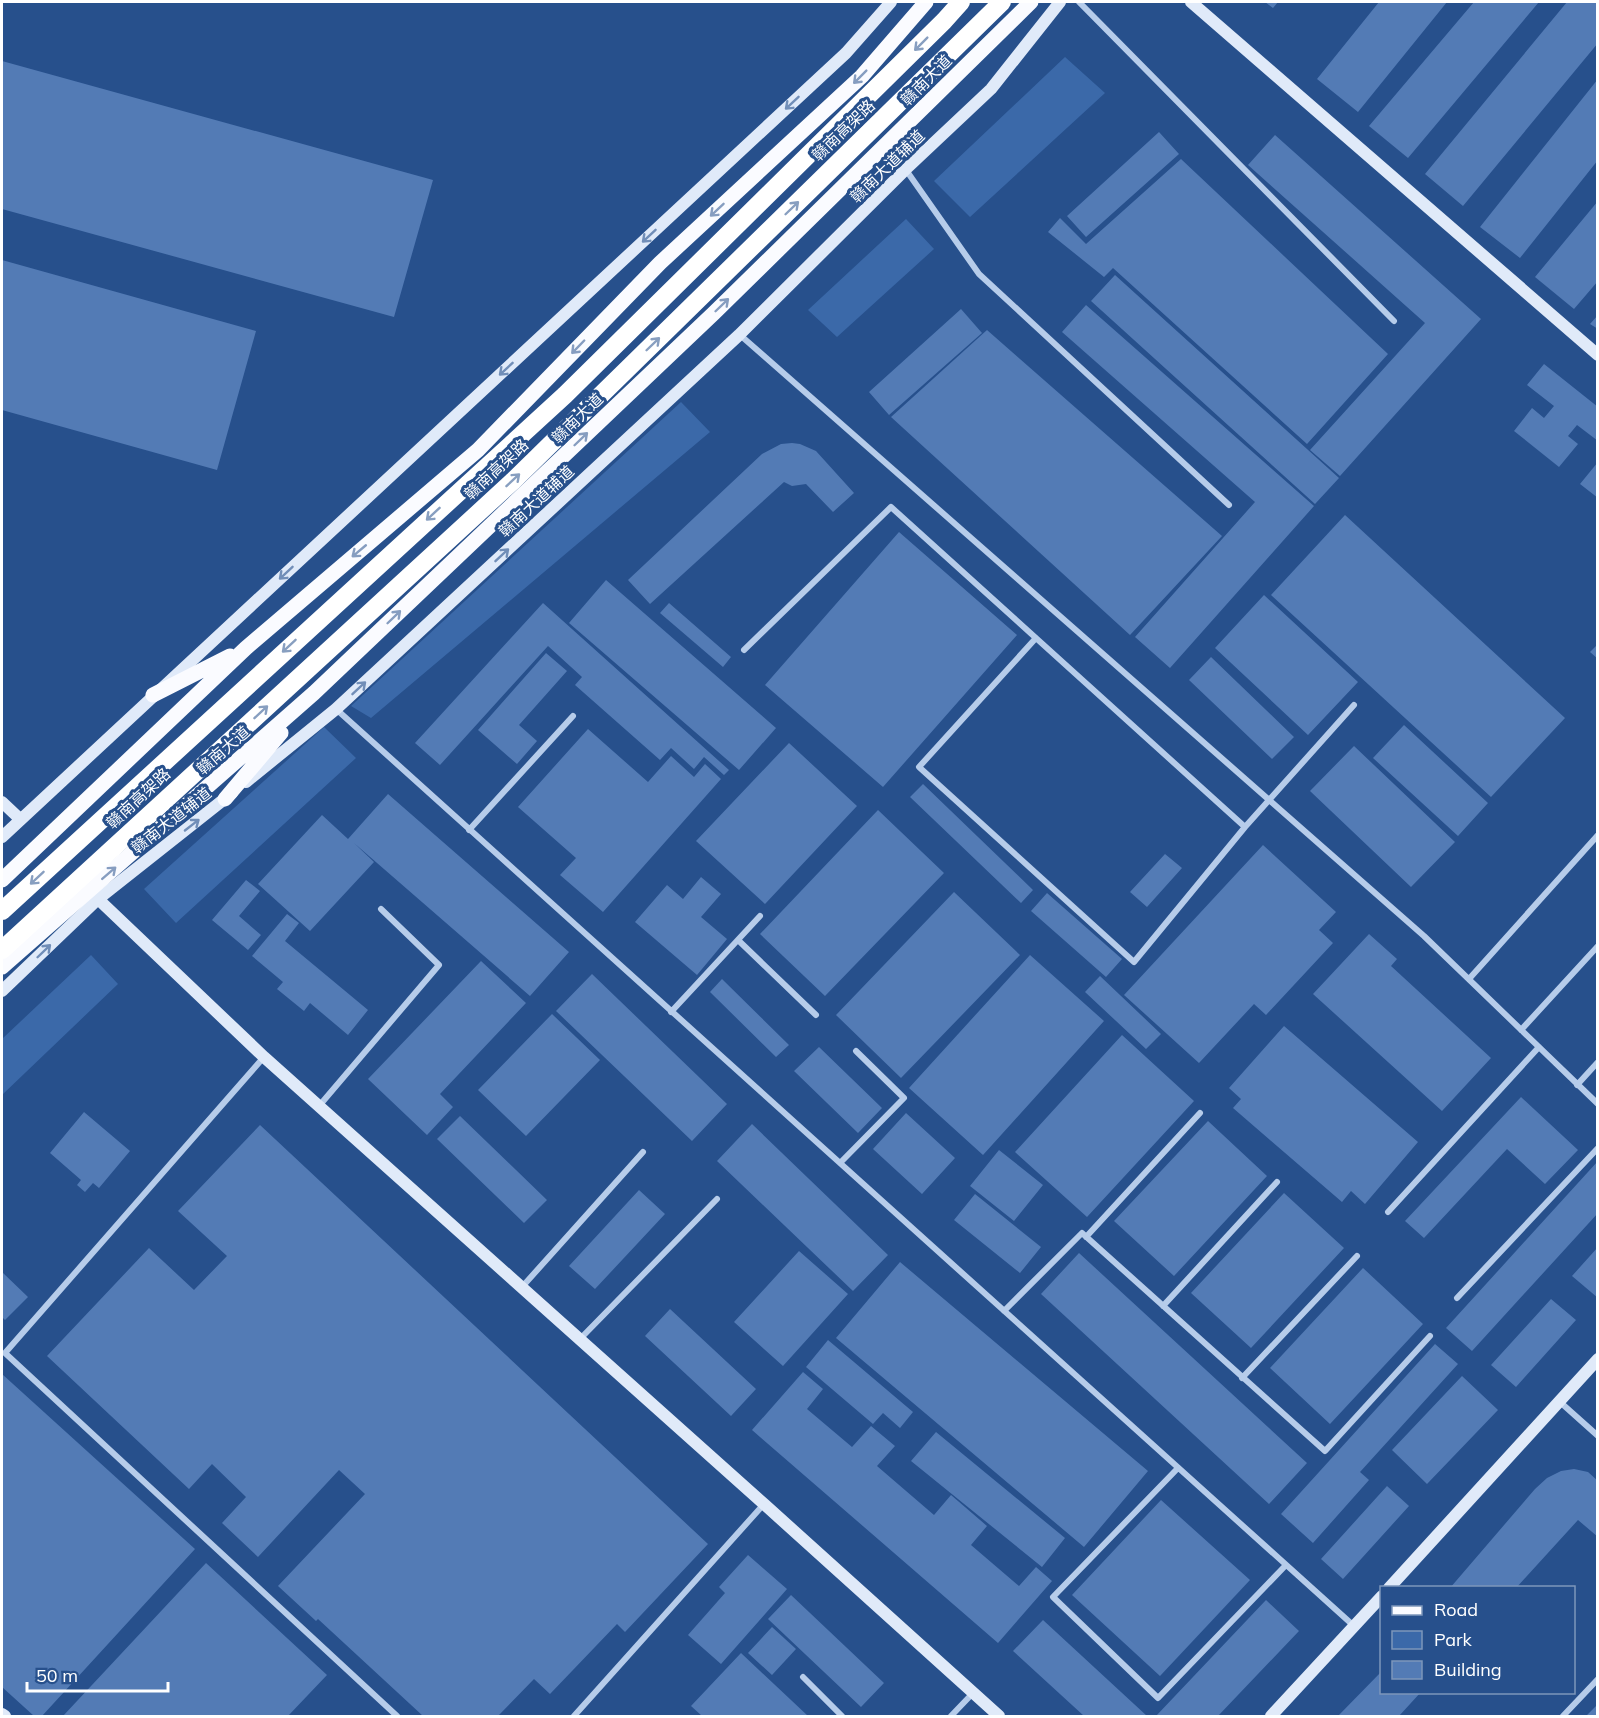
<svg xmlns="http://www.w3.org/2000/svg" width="1599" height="1718" font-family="Mulish,'Noto Sans SC',sans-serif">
  <rect width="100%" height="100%" fill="#27508c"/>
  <path fill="#3b69a9" d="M1065,57L1105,93L970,217L934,181Z
    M906,219L934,249L837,337L808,310Z
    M681,402L710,432L371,718L351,706Z
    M324,727L356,758L176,923L144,889Z
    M91,955L118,984L2,1095V1039Z"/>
  <path fill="#537bb5" d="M1265,2H1278L1273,8Z
    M1379,2H1447L1358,112L1317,79Z
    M1474,2H1539L1408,158L1369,126Z
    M1567,2H1598V43L1463,206L1425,174Z
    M2,61L433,180L394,317L2,209Z
    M1598,79V160L1520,258L1480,227Z
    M1159,132L1179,154L1086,237L1067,216Z
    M1275,135L1481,319L1340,476L1310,450L1425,323L1248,165Z
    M1181,159L1388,354L1307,444L1113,268L1104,277L1048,232L1060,218L1086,244Z
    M1598,201V281L1574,309L1535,277Z
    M2,260L256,331L217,470L2,410Z
    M1115,275L1339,478L1315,504L1091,301Z
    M1086,305L1314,506L1170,668L1135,637L1255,502L1062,332Z
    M961,309L982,333L889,415L869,392Z
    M1598,315V329L1590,324Z
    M987,330L1222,536L1130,635L891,417Z
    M1544,364L1598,407V441L1577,425L1568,436L1578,444L1559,467L1514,431L1532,408L1544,418L1554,406L1527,385Z
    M792,443L800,444L816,451L854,493L833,512L806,484L792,486L784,482L650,604L628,580L762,454L781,444Z
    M1598,462V498L1580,484Z
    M1345,515L1565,718L1491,797L1271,595Z
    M899,532L1017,635L883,787L765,685Z
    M606,580L776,728L739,770L569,623Z
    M1264,595L1358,682L1308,735L1215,648Z
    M543,603L729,770L724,775L704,757L694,769L671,748L660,760L575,685L582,677L548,646L440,765L415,743Z
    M669,603L731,657L723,667L660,613Z
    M1598,644V659L1590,652Z
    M546,653L567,671L519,725L537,741L517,764L478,730Z
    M1211,657L1294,737L1272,759L1189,680Z
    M1404,725L1488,803L1458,836L1373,758Z
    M588,729L648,782L671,756L694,777L705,764L721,779L603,912L560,875L576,858L518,807Z
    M789,743L857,806L765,904L696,841Z
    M1354,746L1455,842L1411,887L1310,791Z
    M923,784L1033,890L1021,903L910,797Z
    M388,794L569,952L530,996L354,843L374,862L310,931L258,884L322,815L348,839Z
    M878,810L944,873L825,996L760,934Z
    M1263,845L1336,912L1319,930L1333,943L1266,1015L1254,1004L1199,1063L1124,995Z
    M1165,854L1182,868L1147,907L1130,892Z
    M701,877L721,894L701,917L727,939L697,975L635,922L667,885L683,899Z
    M246,880L260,891L239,916L261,935L248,950L212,920Z
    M954,892L1020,955L901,1078L836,1015Z
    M1047,893L1122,959L1106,977L1031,911Z
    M287,914L299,923L285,941L368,1010L348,1035L310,1003L304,1011L277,989L283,982L252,956Z
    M1369,934L1397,959L1391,966L1491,1058L1442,1111L1313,994Z
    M1030,955L1104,1021L983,1155L909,1088Z
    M481,961L526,1003L440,1094L453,1107L427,1135L368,1079Z
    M592,974L727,1104L692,1141L556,1011Z
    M1100,976L1161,1034L1146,1049L1085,992Z
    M722,979L789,1045L776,1057L710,992Z
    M552,1014L600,1060L526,1136L478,1090Z
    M1284,1026L1418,1142L1365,1204L1351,1191L1342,1202L1233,1108L1241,1099L1229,1088Z
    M1122,1035L1194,1101L1087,1217L1015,1152Z
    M819,1047L882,1108L858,1133L794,1071Z
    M1521,1097L1578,1150L1545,1184L1507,1149L1424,1238L1405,1221Z
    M84,1112L130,1151L99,1188L93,1183L85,1192L77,1185L81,1180L50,1153Z
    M906,1113L955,1158L922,1194L873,1149Z
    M460,1116L547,1200L524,1223L437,1139Z
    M1208,1121L1267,1176L1174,1276L1114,1221Z
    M752,1124L888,1255L853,1291L717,1161Z
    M260,1125L708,1544L625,1632L617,1624L550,1694L534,1679L498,1716H423L318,1619L316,1621L278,1586L365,1494L339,1470L258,1557L222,1523L246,1497L212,1464L189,1489L47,1356L149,1248L194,1290L227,1256L178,1211Z
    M999,1150L1043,1185L1014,1221L970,1186Z
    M1598,1161V1213L1472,1351L1446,1328Z
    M639,1190L665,1214L595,1289L569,1266Z
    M1284,1193L1344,1248L1251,1348L1191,1293Z
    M975,1194L1041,1247L1020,1273L954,1220Z
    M1598,1247V1298L1572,1276Z
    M799,1251L848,1294L783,1366L734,1322Z
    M1079,1253L1307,1463L1269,1504L1041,1294Z
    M900,1262L1148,1471L1084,1547L836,1338Z
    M1363,1268L1423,1324L1330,1424L1270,1368Z
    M2,1272L28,1297L5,1320L2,1317Z
    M1551,1299L1576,1320L1516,1387L1491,1365Z
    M670,1309L756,1389L731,1416L645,1336Z
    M828,1340L913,1412L900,1428L883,1413L873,1424L806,1367Z
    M1435,1344L1458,1364L1360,1472L1369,1480L1313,1543L1281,1514Z
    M803,1372L823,1389L807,1409L852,1447L871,1426L895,1446L877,1466L934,1515L951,1495L987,1526L971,1545L1019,1586L1036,1567L1052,1581L998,1643L752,1430Z
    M2,1374L195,1549L42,1716H34L2,1687Z
    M1462,1376L1498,1410L1427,1484L1392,1450Z
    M936,1432L1065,1538L1042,1567L911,1461Z
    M1574,1469L1588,1472L1598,1481V1537L1578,1520L1516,1588H1450L1535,1489L1547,1478L1561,1471Z
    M1387,1486L1409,1506L1343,1579L1321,1559Z
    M1161,1500L1250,1580L1160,1676L1072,1595Z
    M748,1555L787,1589L721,1664L688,1635L725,1593L719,1587Z
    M206,1563L327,1675L288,1716H63Z
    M791,1595L884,1683L861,1707L768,1619Z
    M1266,1600L1299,1631L1218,1716H1156Z
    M1043,1620L1147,1716H1084L1013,1651Z
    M772,1627L796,1649L772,1675L748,1653Z
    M741,1653L808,1716H702L691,1706Z
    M1382,1671V1692H1421L1399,1716H1338Z
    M1598,1704V1716H1586Z"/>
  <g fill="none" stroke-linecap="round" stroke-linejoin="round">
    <path stroke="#b6ccea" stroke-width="6" d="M1079,2L1394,321
      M906,170L979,274L1229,505
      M740,335L1424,936L1598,1104
      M1036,638L919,767L1134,962L1245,827
      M744,650L891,507L1245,827L1354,705
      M336,709L1354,1626
      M469,830L573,716
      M738,940L816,1015
      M1469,979L1598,835
      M671,1012L760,916
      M1521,1030L1598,946
      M264,1057L5,1353L397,1716
      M1577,1085L1598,1062
      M319,1106L439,965L381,909
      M840,1163L904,1098L856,1051
      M1388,1212L1539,1047
      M1086,1237L1200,1113
      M522,1287L643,1152
      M1457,1298L1598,1148
      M1163,1306L1277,1182
      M1004,1311L1082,1233L1325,1451L1430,1336
      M580,1339L717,1199
      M1242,1378L1357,1256
      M1560,1402L1598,1436
      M1178,1468L1053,1597L1158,1698L1286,1565
      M803,1677L842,1716
      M574,1716L764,1504
      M951,1716L973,1693
      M1563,1716L1598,1679"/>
    <path stroke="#e0eaf9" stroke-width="12" d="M1191,2L1598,355
      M246,782L336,709L739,335L906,169L991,89L1060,2
      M2,802L20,819
      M2,837L846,53L891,2
      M98,899L264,1057L764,1504L999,1716
      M2,991L98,899L232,793
      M1389,1588L1598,1359
      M2,1714L5,1716
      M1271,1716L1382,1596"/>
    <path stroke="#fafbff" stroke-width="15" d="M153,695L230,656
      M225,799L281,733
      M2,880L246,648L478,450L660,263L862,76L926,2
      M2,967L314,693L714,313L1031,2"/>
    <path stroke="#fff" stroke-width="18" d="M2,911L565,395L944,21L961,2
      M2,950L513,481L1002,2"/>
  </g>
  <defs><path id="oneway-shaft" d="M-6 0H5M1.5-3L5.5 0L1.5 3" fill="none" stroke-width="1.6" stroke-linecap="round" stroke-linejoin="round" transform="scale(1.5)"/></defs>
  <g stroke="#889fc0">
    <use href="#oneway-shaft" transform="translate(921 44) rotate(135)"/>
    <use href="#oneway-shaft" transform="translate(792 208) rotate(-44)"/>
    <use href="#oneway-shaft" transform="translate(653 344) rotate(-44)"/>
    <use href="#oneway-shaft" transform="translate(513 480) rotate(-43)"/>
    <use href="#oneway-shaft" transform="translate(433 514) rotate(137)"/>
    <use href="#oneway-shaft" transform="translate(289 646) rotate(137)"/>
    <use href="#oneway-shaft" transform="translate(261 712) rotate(-43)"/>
    <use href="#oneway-shaft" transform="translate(37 878) rotate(137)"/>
  </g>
  <g stroke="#869dc0">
    <use href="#oneway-shaft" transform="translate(860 77) rotate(135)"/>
    <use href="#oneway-shaft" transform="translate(717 210) rotate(137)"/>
    <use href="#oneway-shaft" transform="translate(722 305) rotate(-44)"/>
    <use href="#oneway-shaft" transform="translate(578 347) rotate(134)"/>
    <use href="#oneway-shaft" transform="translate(581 439) rotate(-44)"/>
    <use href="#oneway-shaft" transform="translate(359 551) rotate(140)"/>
    <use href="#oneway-shaft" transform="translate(394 617) rotate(-44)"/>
    <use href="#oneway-shaft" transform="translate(109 873) rotate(-41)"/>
  </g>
  <g stroke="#718eb8">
    <use href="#oneway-shaft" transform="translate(792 103) rotate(137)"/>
    <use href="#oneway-shaft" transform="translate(649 236) rotate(137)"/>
    <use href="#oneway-shaft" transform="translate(506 369) rotate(137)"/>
    <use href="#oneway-shaft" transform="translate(502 555) rotate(-43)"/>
    <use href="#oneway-shaft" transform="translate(286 573) rotate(137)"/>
    <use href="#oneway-shaft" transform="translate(359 688) rotate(-43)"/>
    <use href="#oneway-shaft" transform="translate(192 825) rotate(-38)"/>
    <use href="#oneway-shaft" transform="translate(44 951) rotate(-44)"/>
  </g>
  <g text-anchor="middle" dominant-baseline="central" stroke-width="6" stroke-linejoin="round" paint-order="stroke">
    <g font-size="16" fill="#fff" stroke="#27508c">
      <text transform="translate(926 80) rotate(-45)">赣南大道</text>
      <text transform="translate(843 130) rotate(-44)">赣南高架路</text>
      <text transform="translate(887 166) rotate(-44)">赣南大道辅道</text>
      <text transform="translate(577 418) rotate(-44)">赣南大道</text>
      <text transform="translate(496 469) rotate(-43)">赣南高架路</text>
      <text transform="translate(536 501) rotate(-43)">赣南大道辅道</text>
      <text transform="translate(223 750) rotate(-41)">赣南大道</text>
      <text transform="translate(138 798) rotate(-43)">赣南高架路</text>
      <text transform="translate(171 820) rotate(-38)">赣南大道辅道</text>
    </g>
  </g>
  <rect width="1599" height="1718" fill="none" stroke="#ffffff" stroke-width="6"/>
  <rect x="1380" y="1586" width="195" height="108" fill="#27508c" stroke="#7d96ba" stroke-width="1.5"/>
  <rect x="1392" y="1606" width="30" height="9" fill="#fafbff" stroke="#7d96ba" stroke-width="1.5"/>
  <text x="1434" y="1616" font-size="18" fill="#ffffff">Road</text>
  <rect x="1392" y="1631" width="30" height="18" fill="#3b69a9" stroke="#7d96ba" stroke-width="1.5"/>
  <text x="1434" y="1646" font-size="18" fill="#ffffff">Park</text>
  <rect x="1392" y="1661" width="30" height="18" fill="#537bb5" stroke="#7d96ba" stroke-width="1.5"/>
  <text x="1434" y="1676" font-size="18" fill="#ffffff">Building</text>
  <path d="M27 1682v9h141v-9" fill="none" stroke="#ffffff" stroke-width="3"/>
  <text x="36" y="1682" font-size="18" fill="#ffffff" stroke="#27508c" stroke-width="4.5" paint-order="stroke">50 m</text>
</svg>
